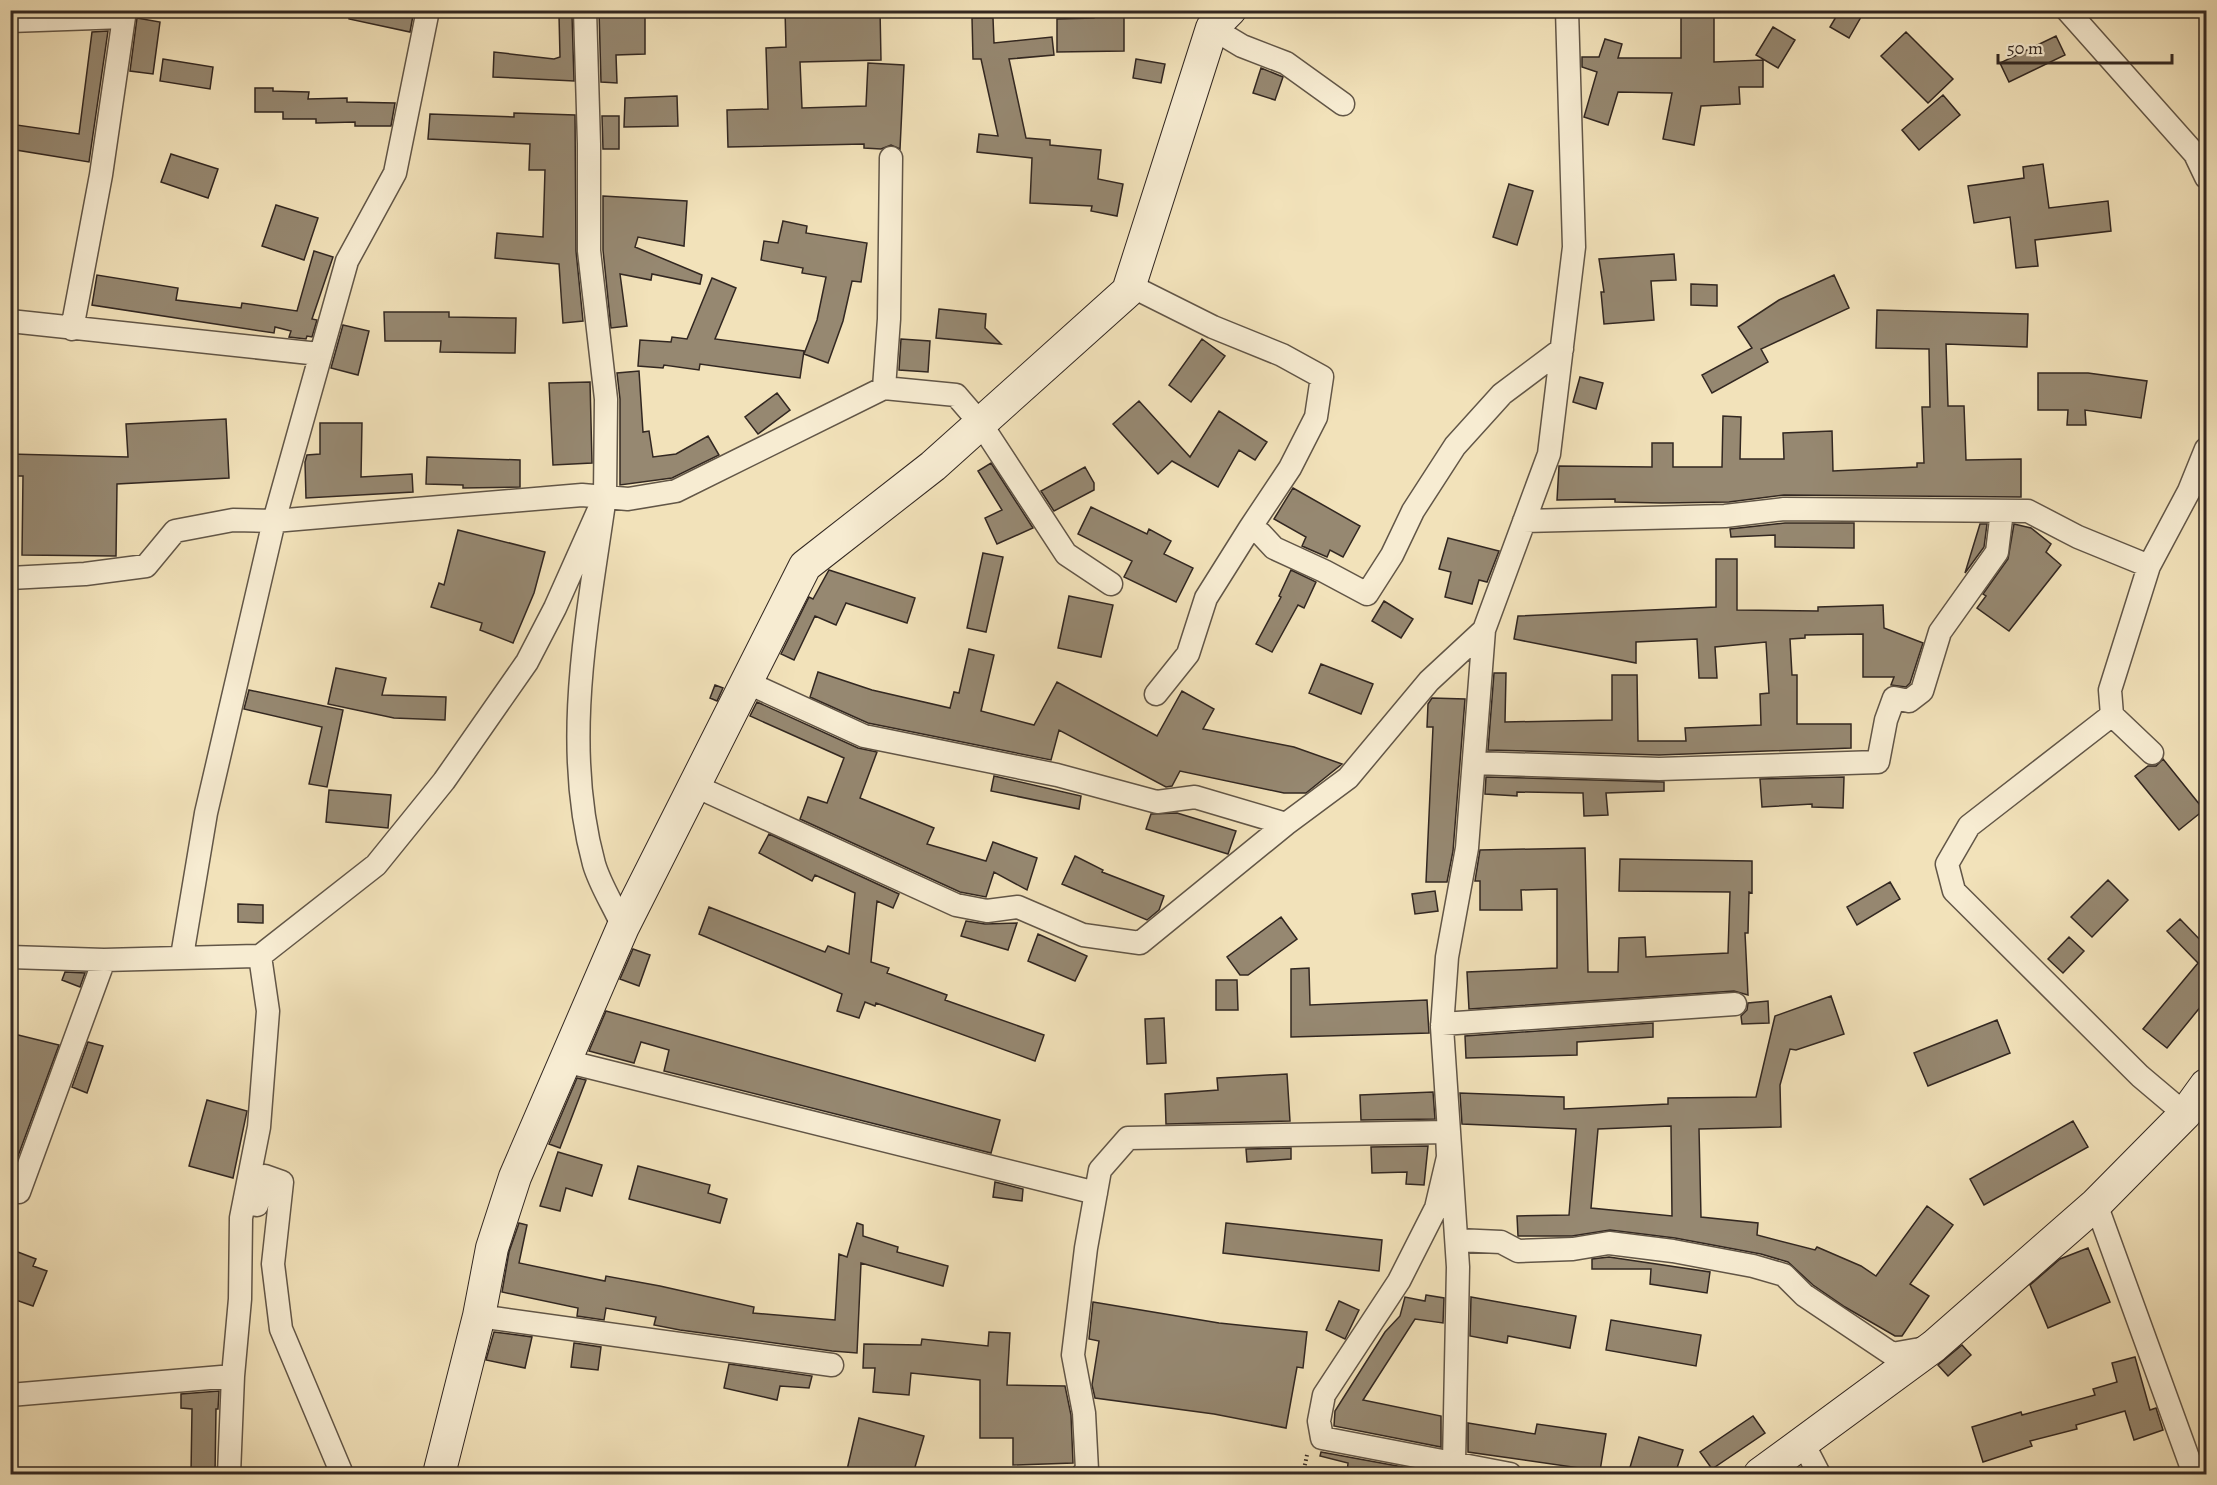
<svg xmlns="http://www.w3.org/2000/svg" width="2217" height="1485" font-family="Alegreya,serif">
  <rect width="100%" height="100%" fill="#f2e2ba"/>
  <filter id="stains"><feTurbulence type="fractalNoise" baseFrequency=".00333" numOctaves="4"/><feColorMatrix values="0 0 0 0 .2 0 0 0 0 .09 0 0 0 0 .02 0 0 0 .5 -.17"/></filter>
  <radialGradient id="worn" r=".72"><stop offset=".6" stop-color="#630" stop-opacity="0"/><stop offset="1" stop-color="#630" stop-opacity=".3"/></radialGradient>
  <path fill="#968871" stroke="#322721" stroke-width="1.5" fill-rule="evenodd" d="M349,10H414L410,32L349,19Z
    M599,10H645V54L616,55L617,83L601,82Z
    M785,10H880L881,60L800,62L802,108L866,106L868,63L904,65L900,149L891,145L881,149L864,148V144L728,147L727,110L768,109L766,48L786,47Z
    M1095,10H1124V51L1057,52V19L1094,18Z
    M1681,10H1714V62L1763,60V87H1739L1740,104L1701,106L1694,145L1663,139L1672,93L1618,92L1608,125L1584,117L1597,72L1582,67V57H1599L1605,39L1622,44L1618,58H1681Z
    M1840,10H1865L1849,38L1830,27Z
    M559,15H572L574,81L493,77L494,52L554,59L560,57Z
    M137,18L160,22L153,74L130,71Z
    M972,18H993L994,43L1052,37L1054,55L1009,59L1026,138L1050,140V145L1101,150L1098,179L1123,184L1117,216L1091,211L1092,206L1030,203L1032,158L977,152L979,134L998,136L981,59H973Z
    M1773,27L1795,40L1778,68L1756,55Z
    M108,31L89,162L10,149V124L79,134L92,32Z
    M1906,32L1953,79L1928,103L1881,56Z
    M2056,36L2065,55L2009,82L2000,63Z
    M163,59L213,67L210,89L160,81Z
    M1136,59L1165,64L1161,83L1133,78Z
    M1261,68L1283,77L1275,100L1253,93Z
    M255,88H273V91L309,92L308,99L347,98V102L395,103L391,126H355V122L316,123V119H283V112H255Z
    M1943,95L1960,115L1919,150L1902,130Z
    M677,96L678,126L624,127L625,98Z
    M514,113L575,115L576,251L583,321L563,323L559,264L495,258L497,233L543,237L545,170H529L530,144L428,139L430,114L514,117Z
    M602,116H619V149H603Z
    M171,154L218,169L208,198L161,182Z
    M2043,164L2049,208L2108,201L2111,231L2035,240L2038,266L2016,268L2010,217L1974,223L1968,186L2024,178L2023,167Z
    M1509,184L1533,191L1517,245L1493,237Z
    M603,196L687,201L684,246L638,237L635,247L702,275L700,284L652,274L651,280L620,274L627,326L611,328L603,250Z
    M276,205L318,218L304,260L262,246Z
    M783,221L807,226L806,233L867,243L861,282L852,281L843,321L828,363L804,354L817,320L826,277L802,273L803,268L761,260L764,241L778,243Z
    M314,251L333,257L312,319L317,320L312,337L307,336L306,339L289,337L291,331L275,327L274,333L92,305L97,275L178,288L176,300L241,308L242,303L297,311Z
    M1674,254L1676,280L1651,281L1654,320L1604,324L1601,292H1604L1599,259Z
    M1834,275L1849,308L1761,349L1768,362L1712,393L1702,375L1752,348L1738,327L1779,300Z
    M712,278L736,288L715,339L804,351L800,378L700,364L699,370L664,365L663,368L638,366L640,340L671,342L672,337L687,339Z
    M1691,284L1717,285V306L1691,305Z
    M939,309L986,314L985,328L1001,344L936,338Z
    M1877,310L2028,314L2027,347L1946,344L1948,406H1964L1966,460L2021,459V497L1784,495L1729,502L1662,503L1615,502V499L1557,500L1559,466L1652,467V443H1673V467H1722L1723,416L1741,417L1740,459H1784L1783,433L1832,431L1833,471L1917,467V463H1924L1922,407H1930L1929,349L1876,348Z
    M384,312H449V317L516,318L515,353L440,352L441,341H385Z
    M343,325L369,331L358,375L331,368Z
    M901,339L930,341L928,372L899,370Z
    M1202,339L1225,356L1191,402L1169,385Z
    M639,371L643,432L649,431L653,457L676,454L708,436L719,455L672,478L620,485V399L617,373Z
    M2038,373H2088L2147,381L2141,418L2085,410L2086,425H2067L2068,410H2038Z
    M1580,377L1603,383L1596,409L1573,402Z
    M590,382L592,463L553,465L549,383Z
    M777,393L790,410L758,434L745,417Z
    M1139,401L1190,457L1219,411L1267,442L1255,460L1239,450L1218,487L1172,461L1158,474L1113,424Z
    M226,419L229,478L117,484L116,556L22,555L23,476H10V454L128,457L126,424Z
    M320,423H362L361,477L412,474L413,492L306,498L305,462L307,455L320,454Z
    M427,457L520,460V487L463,488V485L426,484Z
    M991,463L1033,528L997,544L985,518L1002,510L978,471Z
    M1085,467L1094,483V490L1054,511L1041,491Z
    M1293,488L1360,526L1343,557L1330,550L1327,557L1302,546L1306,537L1274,519Z
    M1091,507L1147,534L1149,529L1171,541L1164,554L1193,568L1176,602L1124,577L1132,561L1078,534Z
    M1785,523H1854V548L1775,547V535L1731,537L1730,529Z
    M1980,524H1987L1984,547L1965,573Z
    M2014,524L2031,528L2051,544L2046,552L2061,565L2009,631L1977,608L1986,596L1983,594L2008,559Z
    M458,530L545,552L534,593L513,643L480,630L482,623L431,607L439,583L444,585Z
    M1448,538L1499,551L1487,582L1479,580L1472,604L1445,597L1451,572L1439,569Z
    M983,553L1003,557L986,632L967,628Z
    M1716,559H1737V610L1818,611V607L1883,605L1884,628L1923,643L1910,683L1906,687L1891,685L1894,677H1863V634L1805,635V638L1790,639L1792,675H1797V724H1851V748L1659,755L1488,750L1494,673H1506L1505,722L1612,720V675H1637L1638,741H1686L1685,728L1761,725L1760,694L1769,693L1766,642L1715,647L1717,678H1699L1697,639L1636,642V663L1514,639L1518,616L1716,607Z
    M829,570L915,598L907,623L846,603L836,625L815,616L794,660L781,654L809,597L813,599Z
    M1291,570L1316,582L1304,608L1298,605L1272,652L1256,644L1281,597L1279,596Z
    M1069,596L1113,605L1101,657L1058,648Z
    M1384,601L1413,619L1401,638L1372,621Z
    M969,649L994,655L981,711L1034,725L1057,682L1157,736L1182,691L1214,709L1203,729L1294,747L1342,764L1306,793H1284L1180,771L1172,786L1166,787L1059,730L1051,760L868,723L810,697L818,672L872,690L950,708L954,692L959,693Z
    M1321,664L1373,684L1361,714L1309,693Z
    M336,668L386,678L382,695L446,697L445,720L394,718L328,704Z
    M715,685L723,688L717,701L710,698Z
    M249,690L343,710L327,787L309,784L322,727L244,709Z
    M1432,698L1465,699L1453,851L1447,882H1426L1433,727H1427L1428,704Z
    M757,702L858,748L877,752L860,798L934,828L927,844L986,861L993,842L1037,858L1027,890L994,872L986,897L960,892L800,819L808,797L827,803L844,758L750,716Z
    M2163,759L2204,810L2179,830L2135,776L2148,766H2156Z
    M994,776L1081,796L1079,809L991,791Z
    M1486,777L1664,782V791L1606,793L1608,815L1584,816L1583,793L1517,792V796L1485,794Z
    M1844,777L1843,808L1812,807V804L1762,807L1760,779Z
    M329,790L391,795L388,828L326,822Z
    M1177,813L1236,831L1228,854L1146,829L1151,814Z
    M769,834L899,894L893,908L877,901L871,962L889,968L887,973L947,995L945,1000L1044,1035L1035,1061L876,1003L875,1006L865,1002L859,1018L837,1011L842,994L699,934L709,907L825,952L828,946L849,954L855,893L815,875L812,881L759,853Z
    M1585,848L1588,972H1618L1619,938L1645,937L1646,957L1728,953L1730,892L1619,891L1620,859L1752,861V893L1749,892L1748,933H1745L1748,995L1734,991L1469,1009L1467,972L1557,968V889L1521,890L1522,910H1480V881H1475L1480,850Z
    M1075,856L1103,870L1102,872L1164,896L1159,910L1147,920L1062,884Z
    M2108,880L2128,900L2092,937L2071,917Z
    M1890,882L1900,899L1857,925L1847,907Z
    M1435,891L1438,911L1415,914L1412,894Z
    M238,904L263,905V923L238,922Z
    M1281,917L1297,939L1248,975H1240L1227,957Z
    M2180,919L2206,946V1000L2167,1048L2143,1029L2198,963L2167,931Z
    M966,921L985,924L1017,923L1008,950L961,936Z
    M1038,934L1087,956L1075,981L1028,961Z
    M2069,937L2084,951L2063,973L2048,959Z
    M633,949L650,955L639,986L620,979Z
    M1309,968L1310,1005L1427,1000L1429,1033L1291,1037V969Z
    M65,972L85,973L80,987L62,980Z
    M1216,980H1237L1238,1010H1216Z
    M1831,996L1844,1034L1796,1050L1790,1049L1780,1085L1781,1127L1699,1129L1701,1217L1758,1223L1757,1235L1815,1250L1817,1247L1861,1266L1876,1276L1927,1206L1953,1225L1910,1284L1929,1296L1902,1336H1895L1845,1307L1813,1285L1788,1262L1761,1254L1675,1238L1610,1230L1572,1236H1518L1517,1216L1569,1215L1576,1129L1462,1124L1460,1093L1564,1097V1109L1668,1104V1098L1756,1097L1775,1016ZM1671,1126L1672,1216L1591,1208L1598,1129Z
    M1768,1001L1769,1023L1742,1024L1741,1016L1747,1010L1748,1003Z
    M606,1011L1000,1120L991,1153L664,1071L669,1050L641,1042L634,1063L589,1051Z
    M1164,1018L1166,1063L1147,1064L1145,1019Z
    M1997,1020L2010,1053L1928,1086L1914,1053Z
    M1653,1023V1037L1577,1042V1055L1466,1058L1465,1036Z
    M10,1033L59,1045L11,1175H10Z
    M88,1042L103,1046L87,1093L72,1087Z
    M1287,1074L1290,1121L1166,1124L1165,1094L1218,1090L1217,1078Z
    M577,1078L586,1080L560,1148L549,1144Z
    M1433,1092L1435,1119L1361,1120L1360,1095Z
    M207,1100L247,1111L233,1178L189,1166Z
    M2073,1121L2088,1147L1984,1205L1970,1179Z
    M1428,1146L1424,1185L1406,1184L1407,1172L1372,1173L1371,1147Z
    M1291,1148V1159L1247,1162L1246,1149Z
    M558,1152L602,1165L592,1196L566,1188L560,1211L540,1206Z
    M638,1166L710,1185L708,1193L727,1199L720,1223L629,1199Z
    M995,1182L1023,1189L1022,1201L993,1197Z
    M519,1223L527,1225L519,1263L605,1281L606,1276L660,1286L754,1307L753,1313L835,1320L839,1254L847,1257L857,1223L863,1225V1236L898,1247L897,1252L948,1266L943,1286L861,1263L857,1353L832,1351L680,1330L654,1325L656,1317L606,1308L604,1320L577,1316L578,1308L502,1292L509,1252Z
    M1226,1223L1382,1240L1379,1271L1223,1253Z
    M2088,1248L2110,1302L2048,1328L2030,1285L2060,1259Z
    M10,1249L36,1259L33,1266L47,1271L33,1306L10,1298Z
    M1609,1257L1710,1272L1707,1293L1650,1284L1651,1269H1592V1259Z
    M1426,1295L1444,1298L1443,1323L1415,1319L1363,1400L1441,1416V1447L1334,1426L1335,1411L1385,1332L1400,1316L1405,1297L1425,1301Z
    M1471,1297L1576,1316L1570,1348L1508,1336L1507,1343L1470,1336Z
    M1339,1301L1359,1310L1345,1339L1326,1330Z
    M1093,1302L1219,1323L1307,1332L1303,1368L1297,1367L1286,1428L1214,1414L1095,1398L1092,1385L1099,1341L1089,1339Z
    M1611,1320L1701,1335L1696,1366L1606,1350Z
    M494,1332L532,1337L525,1368L486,1360Z
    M989,1332L1010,1333L1007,1385L1065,1386L1071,1415L1073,1463L1013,1465V1438H980V1380L911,1373L909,1395L873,1392L875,1368H863L864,1344L921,1345L922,1339L988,1346Z
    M574,1343L601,1347L598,1370L571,1367Z
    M1962,1345L1971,1355L1948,1376L1938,1365Z
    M2135,1357L2150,1410L2156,1408L2163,1430L2134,1440L2125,1411L2076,1425L2077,1429L2030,1441L2032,1446L1983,1462L1972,1427L2021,1412L2022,1415L2095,1395L2093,1389L2117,1382L2112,1363Z
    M729,1364L812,1376L809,1388L780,1386L777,1400L724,1388Z
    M219,1391L218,1409H216L215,1474H191L192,1409L181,1408V1394Z
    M1753,1416L1765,1433L1712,1469L1700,1452Z
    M859,1418L924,1436L913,1474H846Z
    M1468,1423L1535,1434L1537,1424L1606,1434L1600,1471L1468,1452Z
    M1639,1437L1683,1450L1675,1474H1628Z
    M1321,1452L1441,1474L1347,1473L1348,1463L1320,1456Z"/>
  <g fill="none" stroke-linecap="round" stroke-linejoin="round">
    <g stroke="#625647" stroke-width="25">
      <path id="street" d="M585,10L589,144V251L606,399L605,496
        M2067,10L2195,154L2206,177
        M10,21L124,17L101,175L72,329
        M1212,28L1242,46L1286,63L1343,104
        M1129,285L1213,327L1282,355L1322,377L1316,417L1290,468L1250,528
        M10,321L319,354
        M884,388L889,319L891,158
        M1524,521L1725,516L1784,509L2028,511L2078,537L2149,566
        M10,578L85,574L146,566L175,531L233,520L274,521L582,495L628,499L676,491L884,388L956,395L981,424L1066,554L1111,584
        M746,682L864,736L1057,775L1157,802L1195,797L1286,824L1348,778L1429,681L1484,630
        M1156,694L1188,654L1206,598L1250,528L1261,534L1274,548L1324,571L1367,594L1392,555L1413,511L1455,446L1502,394L1562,349
        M2112,715L2152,753
        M1474,763L1659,769L1878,762L1886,720L1894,698L1909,701L1922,691L1940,632L1997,552L2002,511
        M693,785L956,905L987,911L1018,907L1083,935L1140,943L1286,824
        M182,956L206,813L274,521L347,261L395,173L428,10
        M10,957L104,960L260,956
        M1442,1024L1735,1004
        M565,1061L1096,1193
        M2185,1114L2140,1076L1954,891L1947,864L1969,826L2112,715L2110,690L2149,566L2189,491L2206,449
        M19,1192L104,960
        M2096,1204L2194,1474
        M257,1205L265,1176L282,1182L273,1264L281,1329L342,1474
        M1457,1240L1501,1242L1518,1251L1573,1249L1609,1243L1673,1251L1753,1266L1784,1275L1804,1295L1892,1354L1926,1348
        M479,1316L832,1365
        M10,1395L233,1376
        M1803,1443L1819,1474
        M1454,1463L1458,1267L1442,1027L1447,957L1467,848L1484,630L1549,454L1574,247L1567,10
        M229,1474L233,1376L240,1299L241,1218L259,1127L268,1011L260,956L376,865L444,781L527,662L555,608L605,496C588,617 561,744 594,864C600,885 614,906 623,927
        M1083,1474L1087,1470L1084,1413L1073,1355L1086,1248L1100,1170L1128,1138L1447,1132L1448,1157L1436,1208L1399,1281L1324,1395L1319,1421L1322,1438L1510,1474"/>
    </g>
    <g stroke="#322721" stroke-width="34">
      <path id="secondary" d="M439,1474L479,1316L492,1248L515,1177L623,927L805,566L933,466L1128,291L1212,28L1230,10
        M1760,1474L1934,1346L2096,1204L2185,1114L2206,1085"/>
    </g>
    <path stroke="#322721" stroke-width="4" stroke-dasharray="1.5 3" stroke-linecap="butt" d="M1303,1474L1307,1455"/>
    <use href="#street" stroke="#f7ecd2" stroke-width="22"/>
    <use href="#secondary" stroke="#f7ecd2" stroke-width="32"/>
  </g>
  <rect width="2217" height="1485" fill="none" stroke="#f2e2ba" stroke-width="36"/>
  <rect x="12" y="12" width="2193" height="1461" fill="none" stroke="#322721" stroke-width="3"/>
  <rect x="18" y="18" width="2181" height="1449" fill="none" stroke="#322721" stroke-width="1.5"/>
  <path d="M1998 54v9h174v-9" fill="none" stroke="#322721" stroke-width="3"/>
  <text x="2007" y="54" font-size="18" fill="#322721" stroke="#f7ecd2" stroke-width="4.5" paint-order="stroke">50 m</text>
  <rect width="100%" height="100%" filter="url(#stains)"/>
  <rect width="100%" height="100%" fill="url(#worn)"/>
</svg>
